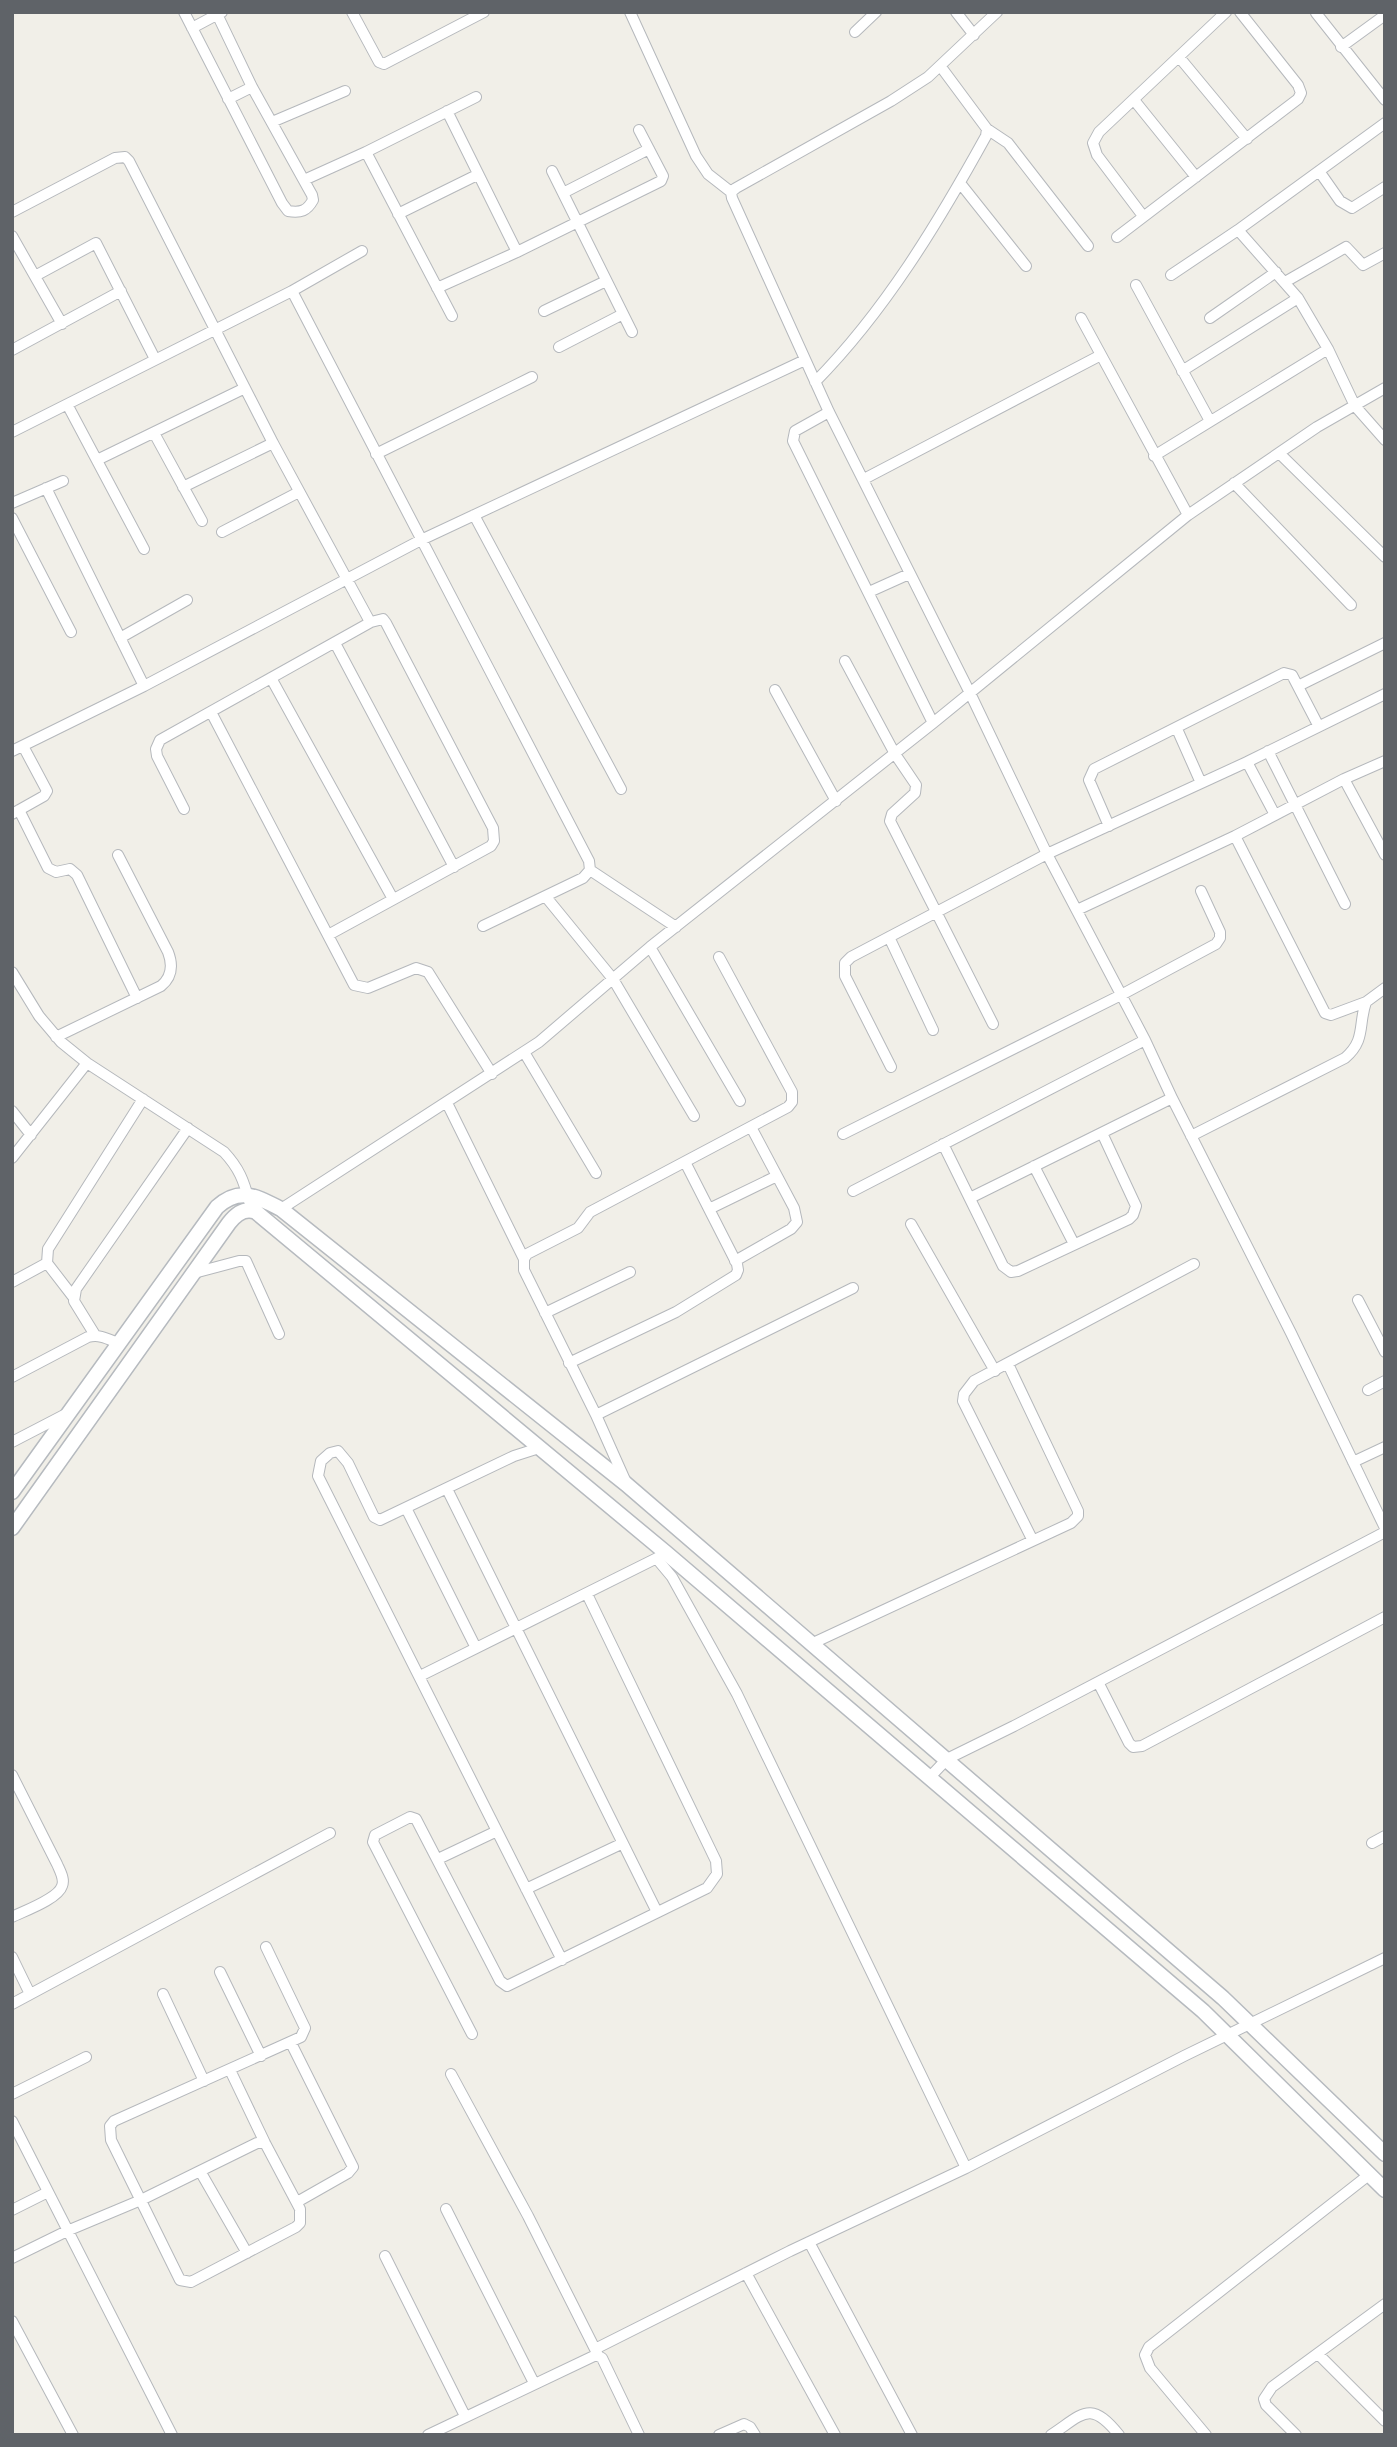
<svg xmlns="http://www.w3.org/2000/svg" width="1397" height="2447" font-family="Montserrat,sans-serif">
  <rect width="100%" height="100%" fill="#f1efe8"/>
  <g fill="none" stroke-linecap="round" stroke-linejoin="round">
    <g stroke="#b5b8bc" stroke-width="12">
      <path id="minor" d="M184,12L282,203L288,211C301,213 307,211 313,200L312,195L252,87L216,12
        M352,12L379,62L384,64L484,12
        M630,12L696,156L708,174L731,192L732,198L829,412L970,693L1047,854L1145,1040L1172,1098L1291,1333L1385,1528
        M956,12L974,35
        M1316,13L1385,100
        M192,28L222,12
        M855,32L876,12
        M1341,47L1385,15
        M1179,57L1247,139
        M941,67L987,129L1008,143L1088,246
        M228,99L252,87
        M1134,100L1196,177
        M447,111L517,252
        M272,122L345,91
        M366,152L452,316
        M552,171L632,332
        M1319,171L1340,201L1352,208L1385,187
        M304,180L366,152L476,97
        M960,183L1026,266
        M731,192L736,188L891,101L928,77L997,12
        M563,193L649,149
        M12,212L115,158L125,157L129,161L273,443L369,620L371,622L383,619L386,623L493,828L494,841L491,846L330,934
        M398,214L477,175
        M1143,216L1097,155L1093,143L1099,132L1226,12
        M1238,230L1298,298L1328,349L1355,406L1385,440
        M12,236L62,324
        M1117,237L1298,99L1301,93L1298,85L1240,12
        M1171,275L1238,230L1385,123
        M35,276L96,243L155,359
        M1285,282L1346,247L1363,265L1385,253
        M1136,285L1210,421
        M437,288L517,252L661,181L663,176L639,130
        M292,291L589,861L590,870L583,878L483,926
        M544,311L606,281
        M1081,318L1188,515
        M1210,318L1276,272
        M559,347L623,314
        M12,350L121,291
        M1182,371L1298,298
        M815,382C885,311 938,223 986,136L987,129
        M68,406L144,549
        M829,412L795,431L793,441L933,723
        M12,432L292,291L362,251
        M154,433L202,521
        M1279,453L1385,557
        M376,454L532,377
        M1154,456L1328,349
        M97,460L245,388
        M864,479L1101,355
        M1234,483L1351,605
        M183,487L273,443
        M46,488L144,686
        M12,503L63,481
        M474,515L621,789
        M12,518L71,632
        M222,532L299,492
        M869,592L909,574
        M120,638L187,600
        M335,643L454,867
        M845,661L895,754L916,785L915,793L892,814L890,821L993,1024
        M271,678L393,899
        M1298,686L1385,643
        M775,690L836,801
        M211,712L354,985L368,988L416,968L428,972L492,1074
        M1177,729L1201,783
        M12,751L144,686L421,540L805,360
        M1268,751L1345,904
        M1247,762L1275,815
        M1344,779L1385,855
        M184,809L157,756L156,749L160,740L371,622
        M19,810L48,868L56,872L70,869L77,875L137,998
        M12,814L44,796L47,791L23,746
        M1109,826L1089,780L1094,769L1284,673L1292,675L1318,725
        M1235,836L1325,1013L1331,1015L1366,1002
        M590,870L676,927
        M546,897L613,979L694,1116
        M1077,910L1235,836L1344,779L1385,761
        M889,937L933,1030
        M650,947L740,1101
        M12,972L39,1016L61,1042L87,1063L224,1152C239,1168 244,1181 249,1201
        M56,1037L161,986C172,977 173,965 168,952L118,855
        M524,1052L596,1173
        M891,1067L845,976V963L851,957L1047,854L1247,762L1385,694
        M447,1103L524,1259V1270L596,1415L625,1480
        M12,1111L31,1135
        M843,1134L1121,995L1216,944L1220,938V932L1201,891
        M1191,1136L1345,1058C1366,1040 1358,1025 1366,1002L1385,988
        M943,1144L1003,1266L1011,1272L1018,1271L1129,1219L1133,1215L1136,1206L1102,1133
        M12,1158L87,1063
        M1034,1166L1074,1244
        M853,1191L1145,1040
        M970,1198L1172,1098
        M281,1209L539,1042L650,947L933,723L1188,515L1317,427L1385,388
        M709,1209L777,1176
        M911,1224L995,1371
        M524,1259L527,1254L578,1228L590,1212L788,1107L792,1102V1092L719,957
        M735,1261L791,1229L797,1222L794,1208L751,1127
        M194,1273L239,1261H246L279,1334
        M12,1282L47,1263
        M74,1298L47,1263L48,1249L143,1099
        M1358,1300L1385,1352
        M545,1313L630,1272
        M95,1335L74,1301L76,1289L188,1128
        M569,1363L676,1312L736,1275L738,1270L737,1264L685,1162
        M12,1377L88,1337C100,1334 108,1339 118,1343
        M1368,1390L1385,1381
        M596,1415L853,1288
        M12,1442L64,1415
        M539,1448L514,1456L380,1520L374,1517L348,1463L338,1451L330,1453L321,1461L318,1476L562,1960
        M1353,1462L1385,1447
        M447,1489L657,1912
        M406,1508L476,1648
        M1032,1539L963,1401L964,1394L974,1381L1194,1264
        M657,1559L672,1577L737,1694L966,2168
        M811,1644L1071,1523L1078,1516V1511L1008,1364
        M420,1676L661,1556
        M1098,1682L1129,1743L1133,1747L1142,1746L1385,1617
        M12,1775L57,1864C60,1871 65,1879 62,1886C58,1899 24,1911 12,1917
        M929,1778L947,1759L1014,1726L1385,1532
        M1372,1843L1385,1836
        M438,1859L497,1831
        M526,1889L621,1844
        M12,1957L30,1994
        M220,1972L261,2056
        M163,1994L204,2081
        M12,2004L330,1833
        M472,2034L373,1842L375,1835L410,1817L416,1819L500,1981L507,1986L707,1888L717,1874L716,1861L587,1594
        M291,2043L353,2167L348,2173L297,2202
        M230,2070L265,2143L300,2209V2223L296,2227L191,2282L180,2280L111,2140L110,2126L114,2121L301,2037L305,2028L266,1947
        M451,2074L528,2216L598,2355
        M12,2094L86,2057
        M12,2121L172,2435
        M200,2171L247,2253
        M446,2209L534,2383
        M12,2210L48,2192
        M809,2242L912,2435
        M385,2256L465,2416
        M12,2258L67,2231L141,2200L257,2143H265
        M746,2273L835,2435
        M12,2321L73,2435
        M595,2349L790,2251L966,2168L1184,2056L1385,1958
        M1318,2354L1385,2421
        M428,2435L596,2355L602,2358L639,2435
        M719,2435L744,2424L750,2427L755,2435
        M1051,2435C1083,2414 1090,2399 1119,2435
        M1206,2435L1150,2368L1145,2355L1149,2347L1370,2174
        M1296,2435L1266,2405L1264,2399L1272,2387L1385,2304"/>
    </g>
    <g stroke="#b6babf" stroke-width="17">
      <path id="secondary" d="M12,1492L217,1207C240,1186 257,1197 281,1209L626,1484L1223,1998L1385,2154
        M12,1528L229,1223C236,1214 245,1207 256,1212L665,1552L1203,2011L1385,2190"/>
    </g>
    <use href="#minor" stroke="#fff" stroke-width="10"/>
    <use href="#secondary" stroke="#fff" stroke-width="14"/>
  </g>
  <rect width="1397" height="2447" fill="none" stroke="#5f6368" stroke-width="28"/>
</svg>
